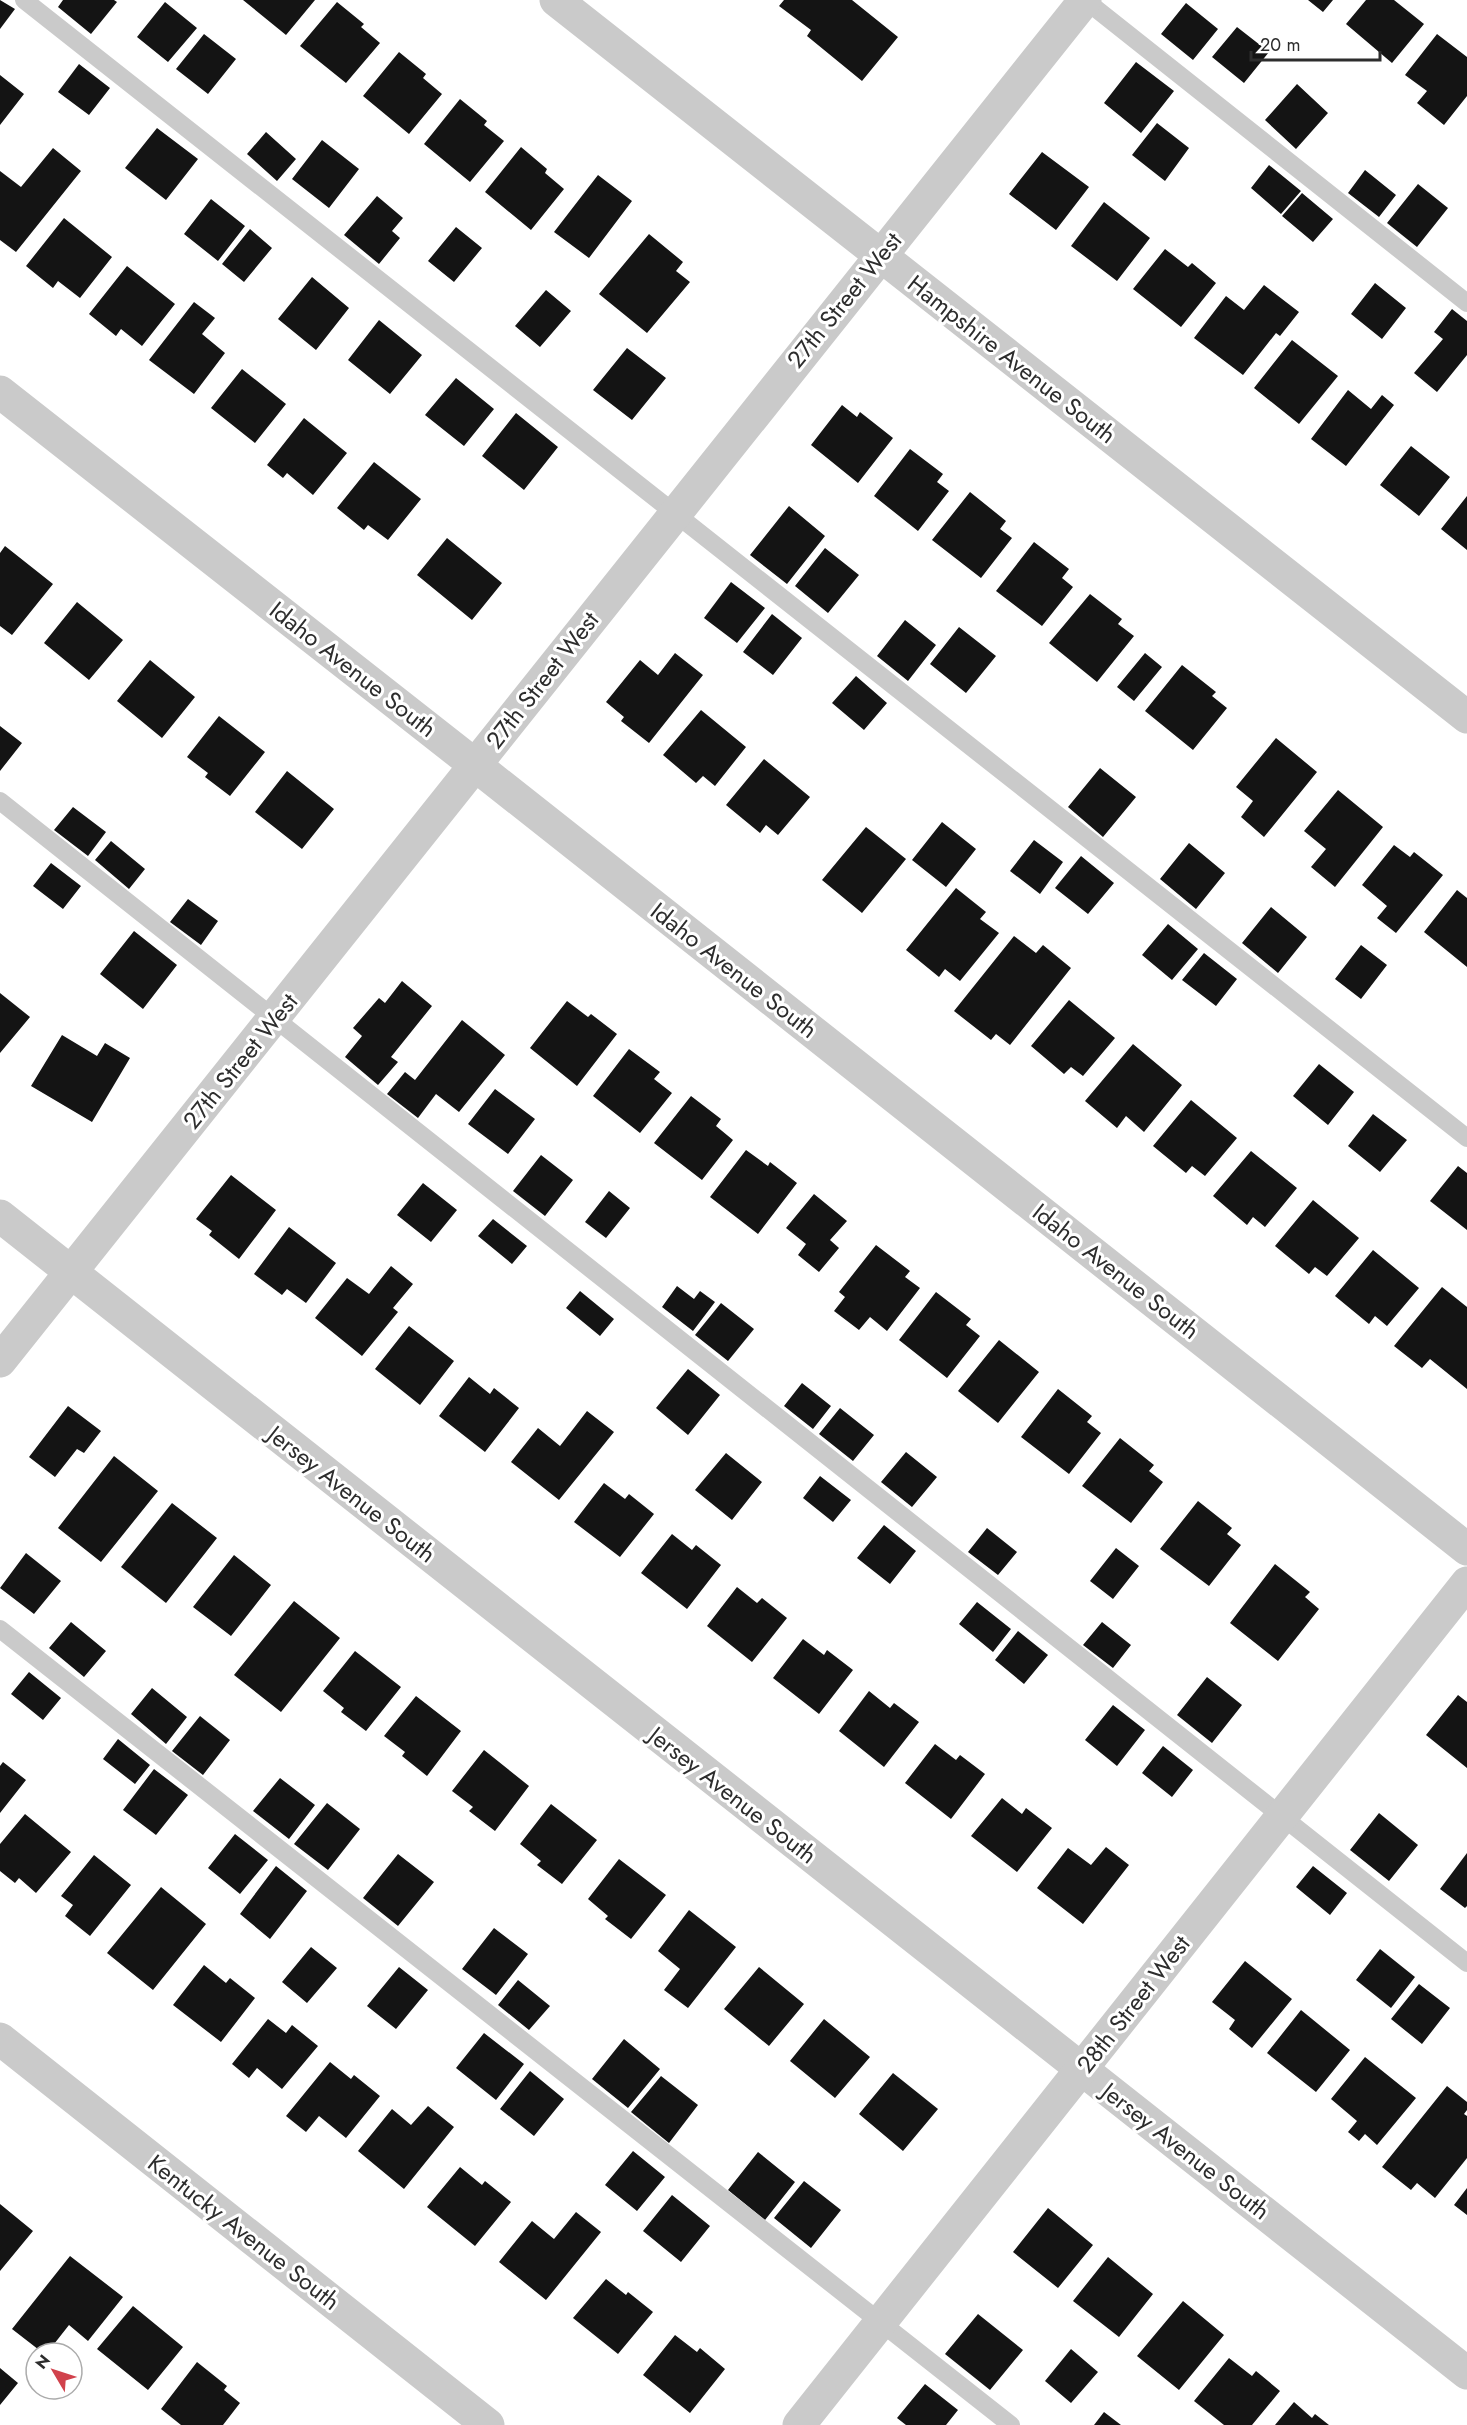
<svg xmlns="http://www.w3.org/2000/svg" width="1467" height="2425" font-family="Jost,sans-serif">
  <rect width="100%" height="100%" fill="#fff"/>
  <path fill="#141414" d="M0,0L15,9L0,29Z
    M63,0H114L117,2L91,34L58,7Z
    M243,0H315L286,35Z
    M784,0H852L898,37L862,81L807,36L811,30L779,6Z
    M1308,0H1333L1323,12Z
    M1366,0H1394L1424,24L1392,63L1346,24Z
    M165,2L197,28L168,62L137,37Z
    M337,2L364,24L361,27L380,43L346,83L300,46Z
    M1186,3L1218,29L1193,60L1161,34Z
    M1237,27L1269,52L1244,83L1212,57Z
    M204,34L236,59L208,94L176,69Z
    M1437,34L1467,57V96L1444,125L1417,103L1427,91L1405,75Z
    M399,52L426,74L423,78L442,94L409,134L363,96Z
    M1136,62L1174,91L1141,133L1104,103Z
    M79,64L110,88L89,115L58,92Z
    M0,75L24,94L0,125Z
    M1297,84L1328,113L1296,149L1265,120Z
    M460,99L487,121L484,125L504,141L470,182L424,144Z
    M1157,123L1189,148L1165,181L1132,155Z
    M157,128L198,159L166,200L125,168Z
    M266,132L296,159L277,181L247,154Z
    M322,140L359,169L329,208L292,179Z
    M521,147L547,169L545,173L564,189L531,230L485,192Z
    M53,148L81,171L16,252L0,240V171L21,187Z
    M1042,152L1089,187L1056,230L1009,194Z
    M1269,165L1301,191L1281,214L1251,188Z
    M1365,170L1396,195L1379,217L1348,193Z
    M598,175L632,201L589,258L554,232Z
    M1418,184L1448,208L1417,247L1387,223Z
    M1302,193L1333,219L1313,242L1282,216Z
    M377,196L403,218L392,231L400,238L379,264L344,235Z
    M211,199L245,226L218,261L184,234Z
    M1104,202L1150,238L1117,281L1071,246Z
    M64,218L112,257L80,298L58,281L53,288L26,266Z
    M456,227L482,248L454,282L428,261Z
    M250,229L272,248L244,282L222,264Z
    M649,234L683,262L676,271L690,282L647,333L599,294Z
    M1165,249L1188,267L1192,263L1216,283L1181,327L1133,289Z
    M127,266L175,304L142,346L121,329L116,336L89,314Z
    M312,277L349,308L316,350L278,319Z
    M1375,283L1406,308L1382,339L1351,314Z
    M1264,285L1299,312L1280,336L1276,333L1243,375L1194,338L1226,296L1244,310Z
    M546,290L571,311L540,347L515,326Z
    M194,302L215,318L202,334L225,353L194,394L149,360Z
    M1452,309L1467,321V355L1437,392L1414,373L1443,339L1434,332Z
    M379,320L422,355L390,394L348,360Z
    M1292,340L1338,376L1299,424L1254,388Z
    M627,348L666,378L632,420L593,390Z
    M242,369L286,404L255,443L211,408Z
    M456,378L494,409L464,446L425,415Z
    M1348,390L1371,409L1382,395L1394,405L1346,466L1311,439Z
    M842,405L857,417L860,412L893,438L858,483L811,445Z
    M516,413L558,447L524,490L482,456Z
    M304,418L347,453L313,495L287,473L283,478L267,465Z
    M1411,446L1450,477L1419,516L1380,485Z
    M910,449L943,474L937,482L949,491L918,531L874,496Z
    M374,462L421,499L388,540L368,525L364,530L337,508Z
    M970,492L1006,521L1000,529L1012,538L981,578L932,540Z
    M1467,496V550L1441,529Z
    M789,506L825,536L787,584L750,555Z
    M447,538L502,583L472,620L417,575Z
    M1034,542L1069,569L1062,578L1073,587L1042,626L996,591Z
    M5,546L53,584L12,635L0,626V553Z
    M825,548L859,575L828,613L795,586Z
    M731,582L765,608L737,643L704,618Z
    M1090,594L1122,619L1118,624L1134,636L1097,682L1049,643Z
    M77,602L123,640L89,680L44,643Z
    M772,614L802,638L773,675L743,652Z
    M905,620L936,645L908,681L877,656Z
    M959,627L996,656L966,693L930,664Z
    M675,653L703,675L649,743L621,721L624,717L606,702L640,660L658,675Z
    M1145,653L1162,667L1134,701L1117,687Z
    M150,660L195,697L162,738L117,701Z
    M1182,665L1216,692L1212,696L1227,708L1193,750L1145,711Z
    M856,676L887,703L864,730L832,703Z
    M701,710L746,747L715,786L703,776L696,783L663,755Z
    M219,716L265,752L230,796L205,777L208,773L187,757Z
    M0,726L22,743L0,771Z
    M1276,738L1317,772L1264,837L1241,817L1253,801L1236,787Z
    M764,759L810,797L778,835L766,825L760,833L726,805Z
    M1100,768L1136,797L1103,837L1068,807Z
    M287,771L334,809L302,849L255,812Z
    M1338,790L1383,827L1335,887L1311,867L1326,849L1304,831Z
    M73,807L106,832L88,856L54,830Z
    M942,822L976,849L946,887L912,860Z
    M866,827L906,859L862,913L822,880Z
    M1034,840L1063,862L1040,894L1010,871Z
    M111,841L145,869L129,889L95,860Z
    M1189,843L1225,873L1196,909L1160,879Z
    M1394,845L1410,857L1414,852L1443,875L1396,933L1377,918L1387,906L1362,885Z
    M1081,856L1114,883L1088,914L1055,888Z
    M51,863L81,886L63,909L33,886Z
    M956,888L986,912L980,919L999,933L960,981L945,969L939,977L906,950Z
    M1457,890L1467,898V967L1424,932Z
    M188,899L218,921L201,945L170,922Z
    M1271,907L1307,937L1278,973L1242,943Z
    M1168,924L1198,949L1172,980L1142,955Z
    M134,931L177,965L143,1009L100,974Z
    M1014,936L1036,953L1043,945L1071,968L1010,1045L996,1034L991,1040L954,1011Z
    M1361,945L1387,965L1361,999L1335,979Z
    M1204,953L1237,979L1216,1006L1182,980Z
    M402,981L432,1006L391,1057L398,1062L378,1085L345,1057L362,1036L353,1028L379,998L385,1003Z
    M0,993L30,1017L0,1053Z
    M1069,1000L1115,1038L1083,1076L1071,1067L1064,1074L1031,1046Z
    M567,1001L588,1017L591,1014L617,1034L577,1086L530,1048Z
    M462,1020L505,1055L459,1112L436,1094L418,1118L387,1094L405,1072L415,1080Z
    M62,1035L97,1056L105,1043L130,1058L92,1122L31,1086Z
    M1133,1044L1182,1085L1144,1132L1126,1116L1117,1128L1085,1101Z
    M629,1049L660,1072L654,1079L672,1093L640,1133L593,1096Z
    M1319,1064L1354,1092L1328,1125L1293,1096Z
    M495,1089L535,1119L508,1154L468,1124Z
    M691,1096L721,1119L716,1126L733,1140L702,1180L654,1143Z
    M1191,1100L1237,1138L1205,1176L1192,1166L1186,1173L1153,1146Z
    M1373,1114L1407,1140L1380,1172L1348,1146Z
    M746,1150L768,1166L770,1162L797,1183L758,1234L710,1197Z
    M1251,1151L1297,1188L1265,1227L1253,1217L1247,1225L1213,1196Z
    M541,1155L573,1180L545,1216L513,1191Z
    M1458,1166L1467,1173V1230L1430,1201Z
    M231,1175L276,1210L239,1259L209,1235L212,1231L196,1219Z
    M423,1183L457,1210L431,1242L397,1215Z
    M609,1191L630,1208L606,1238L585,1222Z
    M814,1194L847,1221L830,1240L839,1248L819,1272L798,1255L806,1244L786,1228Z
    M1313,1200L1359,1238L1327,1276L1315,1267L1309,1274L1275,1246Z
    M493,1219L527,1246L512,1264L478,1236Z
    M289,1227L336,1263L306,1303L287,1289L282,1295L254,1274Z
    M876,1245L910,1271L905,1277L920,1288L887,1331L870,1317L859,1330L834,1311L845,1297L839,1292Z
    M1373,1250L1419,1288L1387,1326L1375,1316L1369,1324L1335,1296Z
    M391,1266L413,1284L393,1308L398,1312L362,1356L315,1318L347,1278L369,1294Z
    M677,1286L694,1299L700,1291L715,1302L693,1331L662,1307Z
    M1442,1287L1467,1307V1389L1430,1359L1422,1368L1394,1346Z
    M580,1291L614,1319L600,1336L566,1308Z
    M936,1292L971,1319L966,1325L980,1336L947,1378L899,1340Z
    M721,1303L754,1329L728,1361L695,1335Z
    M409,1326L454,1361L420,1405L375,1369Z
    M999,1340L1039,1372L998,1423L958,1391Z
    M688,1369L720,1395L688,1435L656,1408Z
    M469,1377L490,1394L494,1388L519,1408L485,1452L439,1416Z
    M802,1383L831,1406L813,1429L784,1406Z
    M1058,1389L1092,1416L1087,1422L1101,1433L1069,1474L1021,1437Z
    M68,1406L101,1431L84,1453L77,1449L55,1477L29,1457Z
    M840,1408L874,1435L853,1461L819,1434Z
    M587,1411L614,1432L559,1500L511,1462L538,1428L560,1446Z
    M1120,1438L1154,1465L1149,1471L1163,1482L1131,1523L1082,1486Z
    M906,1452L937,1477L912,1507L881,1482Z
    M726,1453L762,1482L732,1520L695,1490Z
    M114,1456L158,1491L101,1562L58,1528Z
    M820,1476L851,1500L833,1522L803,1498Z
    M604,1483L625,1499L629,1494L654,1514L620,1557L574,1522Z
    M1198,1501L1232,1528L1227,1534L1241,1545L1209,1586L1160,1549Z
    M172,1503L217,1538L166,1603L121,1567Z
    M884,1525L916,1551L890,1584L857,1558Z
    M987,1528L1017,1552L998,1575L968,1552Z
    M672,1534L692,1550L696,1545L721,1565L687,1609L641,1573Z
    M1116,1548L1139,1566L1113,1599L1090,1581Z
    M26,1553L61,1581L34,1614L0,1588Z
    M234,1555L271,1585L231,1636L193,1607Z
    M1275,1564L1310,1592L1305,1597L1319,1609L1278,1661L1230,1623Z
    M737,1587L757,1603L762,1598L787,1618L752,1662L707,1626Z
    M294,1601L340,1638L281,1712L234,1675Z
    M977,1602L1011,1629L993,1652L959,1624Z
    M71,1622L106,1651L84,1677L49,1648Z
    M1102,1622L1131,1645L1113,1668L1083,1645Z
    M1018,1631L1048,1655L1024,1684L995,1660Z
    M803,1639L824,1655L827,1650L853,1670L819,1714L773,1678Z
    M355,1651L401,1687L366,1731L341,1712L344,1708L323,1691Z
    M29,1672L61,1698L43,1720L11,1694Z
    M1207,1677L1242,1705L1212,1743L1177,1715Z
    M152,1688L187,1717L166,1744L131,1714Z
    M869,1691L890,1708L894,1703L919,1722L884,1767L839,1731Z
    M1458,1695L1467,1702V1768L1426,1735Z
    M416,1696L461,1731L427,1776L402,1756L405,1752L384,1736Z
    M1113,1705L1145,1730L1117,1766L1085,1740Z
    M200,1716L230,1740L203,1775L172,1751Z
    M118,1739L150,1765L135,1784L103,1759Z
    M935,1744L956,1760L960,1755L985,1774L951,1819L905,1783Z
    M1163,1746L1193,1770L1172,1797L1142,1773Z
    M484,1750L529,1786L495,1831L469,1811L473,1807L452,1791Z
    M3,1762L26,1780L0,1813V1766Z
    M154,1769L188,1795L156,1835L123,1810Z
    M280,1778L315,1805L289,1839L253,1811Z
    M1002,1798L1022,1814L1026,1808L1052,1828L1017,1872L971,1836Z
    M327,1803L360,1829L328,1870L294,1844Z
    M551,1804L597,1840L562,1884L537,1865L541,1861L520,1844Z
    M1379,1813L1418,1845L1389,1881L1350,1850Z
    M25,1814L71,1852L36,1893L19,1878L15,1883L0,1871V1844Z
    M235,1834L268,1860L240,1894L208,1868Z
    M1106,1847L1129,1865L1083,1924L1037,1888L1068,1848L1091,1865Z
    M1467,1853V1906L1465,1908L1440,1889Z
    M398,1854L434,1882L398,1926L363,1898Z
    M94,1855L131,1885L90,1936L65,1916L73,1905L61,1896Z
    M619,1859L666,1895L631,1939L605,1919L608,1916L588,1899Z
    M276,1866L307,1891L270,1939L240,1914Z
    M1313,1866L1347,1893L1330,1915L1296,1887Z
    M161,1887L206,1924L153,1990L107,1953Z
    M689,1910L736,1947L688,2008L664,1990L680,1969L658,1951Z
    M494,1928L528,1954L496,1995L462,1969Z
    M311,1947L337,1968L307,2003L282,1982Z
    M1380,1949L1415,1977L1391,2008L1356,1980Z
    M1245,1961L1292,1999L1252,2048L1229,2029L1235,2020L1212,2002Z
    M204,1965L226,1983L230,1978L255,1998L221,2042L173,2005Z
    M399,1967L428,1990L396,2029L367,2006Z
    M759,1967L804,2004L769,2046L724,2009Z
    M518,1980L550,2006L529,2030L498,2005Z
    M1419,1984L1450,2008L1422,2044L1391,2019Z
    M1301,2010L1350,2050L1316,2092L1267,2053Z
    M268,2019L286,2033L292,2025L318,2046L282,2089L257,2068L249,2078L232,2064Z
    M824,2019L870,2057L835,2098L790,2061Z
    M484,2033L524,2064L496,2100L456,2068Z
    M624,2039L660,2069L628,2108L592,2079Z
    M1365,2057L1416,2098L1377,2145L1365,2134L1359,2141L1348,2132L1357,2121L1331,2099Z
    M330,2062L351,2079L354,2075L380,2096L346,2138L319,2116L306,2132L286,2116Z
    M530,2071L564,2099L534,2136L500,2109Z
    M893,2073L938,2109L903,2151L859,2114Z
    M661,2076L698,2105L669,2143L631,2112Z
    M1447,2086L1467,2102V2110L1464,2114L1467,2116V2158L1435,2198L1417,2183L1411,2190L1382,2167Z
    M428,2106L454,2127L404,2189L358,2151L392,2109L411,2125Z
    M633,2151L665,2177L637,2211L605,2185Z
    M758,2152L795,2182L765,2220L728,2190Z
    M460,2167L482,2185L485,2181L511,2202L475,2246L427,2207Z
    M804,2181L841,2210L811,2248L774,2218Z
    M1467,2188V2215L1454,2205Z
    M672,2195L710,2226L681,2262L643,2231Z
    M0,2204L33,2231L0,2271Z
    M1048,2208L1093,2245L1058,2288L1013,2252Z
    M576,2212L601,2232L546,2300L499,2262L532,2221L554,2239Z
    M70,2256L123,2297L88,2341L69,2325L47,2353H43L12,2329Z
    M1108,2257L1153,2294L1119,2337L1073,2301Z
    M606,2279L626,2295L628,2292L653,2312L618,2354L573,2318Z
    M1183,2301L1224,2335L1179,2390L1137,2356Z
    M133,2306L183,2347L148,2390L97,2349Z
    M978,2314L1023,2350L990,2390L945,2354Z
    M675,2335L697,2352L700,2348L725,2369L690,2413L643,2375Z
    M1071,2349L1098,2372L1071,2403L1045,2381Z
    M1229,2358L1252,2376L1256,2371L1280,2391L1252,2425H1224L1194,2401Z
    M197,2362L227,2386L224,2390L240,2403L223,2425H181L161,2409Z
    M0,2368L18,2383L0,2405Z
    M925,2384L958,2410L946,2425H906L897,2418Z
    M1294,2402L1312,2418L1315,2414L1329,2425H1275Z
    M1104,2412L1121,2425H1094Z"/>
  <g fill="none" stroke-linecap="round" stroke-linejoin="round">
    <path stroke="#cacaca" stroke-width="18" d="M24,0L1467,1138
      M1085,0L1467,303
      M0,801L1467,1963
      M0,1629L1011,2425"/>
    <path stroke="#cacaca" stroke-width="33" d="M556,0L1467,717
      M0,392L475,765L1467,1549
      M0,1216L1467,2373
      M0,1361L1085,0
      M0,2039L488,2425"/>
    <path stroke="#cacaca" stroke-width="33" d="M799,2425L1467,1583"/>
  </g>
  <g text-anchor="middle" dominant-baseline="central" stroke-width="6" stroke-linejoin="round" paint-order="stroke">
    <g font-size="24" fill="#2d2d2d" stroke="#fff">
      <text transform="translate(844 300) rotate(-51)">27th Street West</text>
      <text transform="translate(1012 359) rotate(38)">Hampshire Avenue South</text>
      <text transform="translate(353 669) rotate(38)">Idaho Avenue South</text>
      <text transform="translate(542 680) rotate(-52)">27th Street West</text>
      <text transform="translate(734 970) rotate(38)">Idaho Avenue South</text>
      <text transform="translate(240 1061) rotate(-51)">27th Street West</text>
      <text transform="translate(1116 1271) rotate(38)">Idaho Avenue South</text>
      <text transform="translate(352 1494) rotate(38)">Jersey Avenue South</text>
      <text transform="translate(733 1795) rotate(38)">Jersey Avenue South</text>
      <text transform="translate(1133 2004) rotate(-52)">28th Street West</text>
      <text transform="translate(1186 2151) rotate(38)">Jersey Avenue South</text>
      <text transform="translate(244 2232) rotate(38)">Kentucky Avenue South</text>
    </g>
  </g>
  <g transform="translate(54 2371) rotate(309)"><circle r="28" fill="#ffffff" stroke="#ababab" stroke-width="1.5"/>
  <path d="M0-4.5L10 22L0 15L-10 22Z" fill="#d1424c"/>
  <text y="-9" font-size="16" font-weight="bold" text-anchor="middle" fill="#2d2d2d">N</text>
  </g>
  <path d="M1251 51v9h129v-9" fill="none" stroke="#2d2d2d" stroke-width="3"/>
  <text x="1260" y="51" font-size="18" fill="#2d2d2d" stroke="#ffffff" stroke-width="4.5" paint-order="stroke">20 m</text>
</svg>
